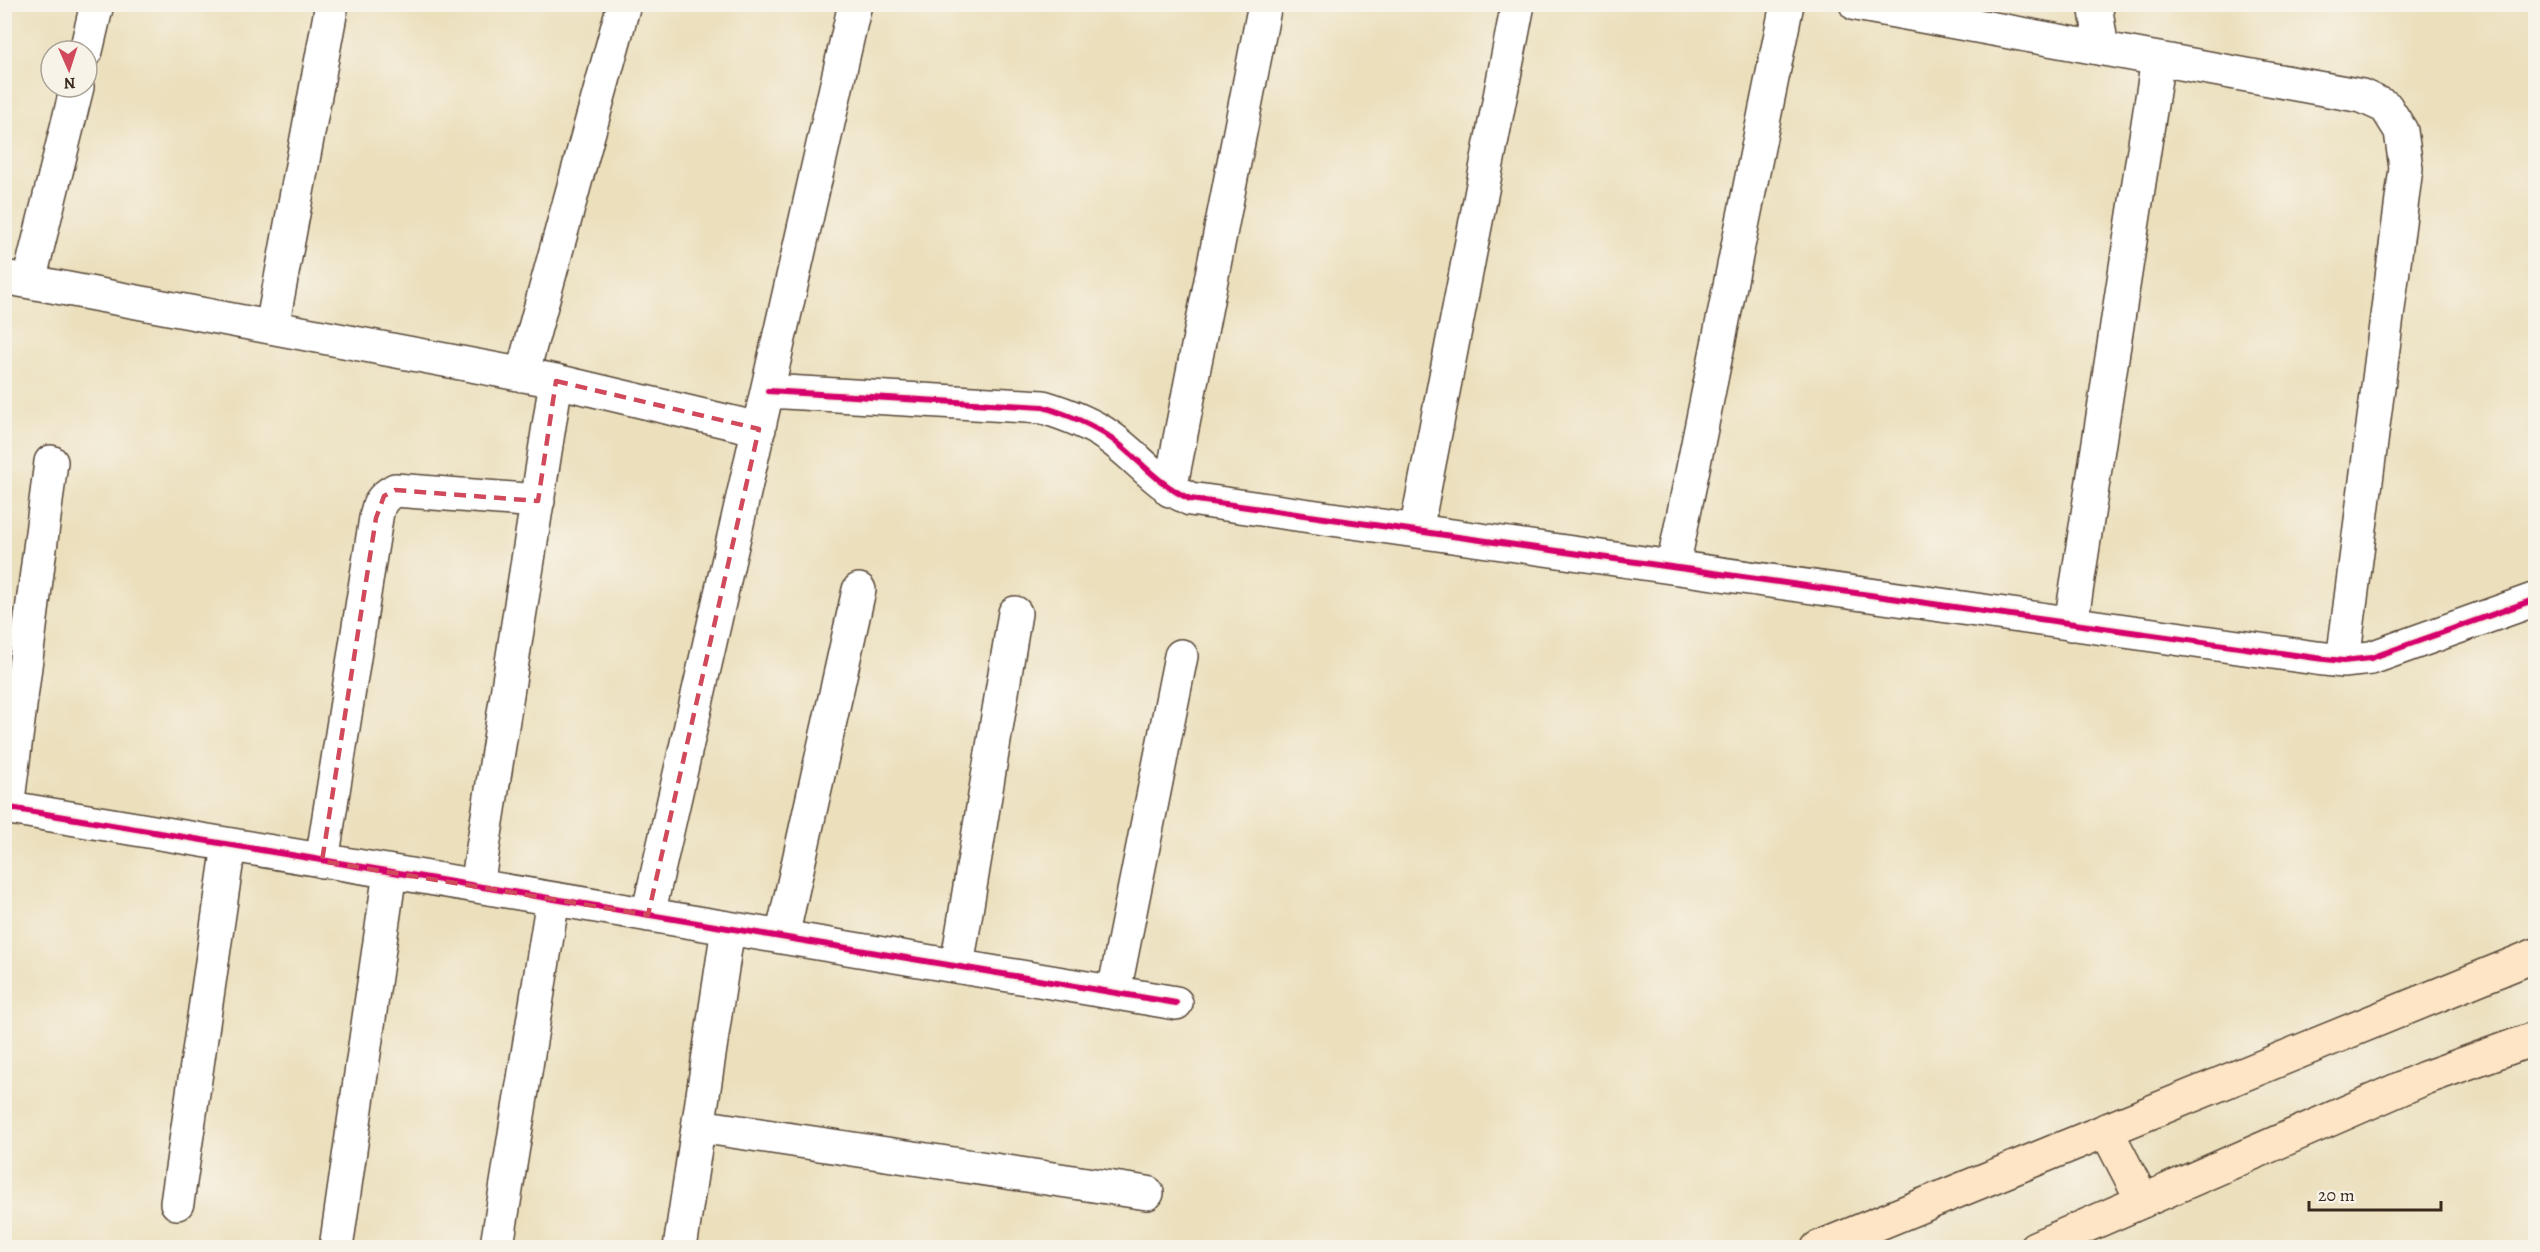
<svg xmlns="http://www.w3.org/2000/svg" width="2540" height="1252" font-family="Alegreya,serif">
  <rect width="100%" height="100%" fill="#f7f3e8"/>
  <filter id="ink" filterUnits="userSpaceOnUse"><feTurbulence type="fractalNoise" baseFrequency=".0167" numOctaves="2"/><feDisplacementMap in="SourceGraphic" scale="12" xChannelSelector="R" yChannelSelector="G"/><feConvolveMatrix kernelMatrix="1 2 1 2 8 2 1 2 1" color-interpolation-filters="sRGB"/></filter>
  <filter id="wash" filterUnits="userSpaceOnUse"><feTurbulence type="fractalNoise" baseFrequency=".008" numOctaves="4" result="noise"/><feDisplacementMap in="SourceGraphic" scale="24" xChannelSelector="R" yChannelSelector="G"/><feGaussianBlur stdDeviation="1.35" result="paint"/><feColorMatrix in="noise" values="0 0 0 0 0 0 0 0 0 0 0 0 0 0 0 0 0 1.4 0 .05"/><feComposite in="paint" operator="in"/></filter>
  <g filter="url(#wash)">
    <rect width="100%" height="100%" fill="#ebdfbc"/>
  </g>
  <g filter="url(#ink)">
    <g fill="none" stroke-linecap="round" stroke-linejoin="round">
      <g stroke="#554536" stroke-width="36">
        <path id="street" d="M1856,4L2362,96L2386,107L2401,131L2406,168L2343,661
          M2095,4L2102,49
          M86,51L97,4
          M4,277L556,381L759,429
          M29,281L77,87
          M272,327L332,4
          M522,375L624,4
          M768,391L1043,407C1066,414 1088,422 1108,436C1137,456 1155,483 1190,499L2316,658L2343,661L2371,658L2536,599
          M1170,490L1265,4
          M1416,531L1518,4
          M1673,567L1787,4
          M2071,624L2158,59
          M4,807L1176,1003
          M7,808L51,462
          M322,861L376,518C378,504 382,497 395,490L538,501
          M477,886L556,381
          M648,915L855,4
          M782,937L859,590
          M957,966L1015,613
          M1114,992L1181,656
          M699,1126L1147,1193
          M177,1203L229,845
          M498,1239L553,899
          M337,1241L390,872
          M680,1248L728,928"/>
      </g>
      <g stroke="#554536" stroke-width="36">
        <path id="secondary" d="M2106,1130L2143,1201
          M1818,1248L2536,955
          M2035,1248L2425,1078L2536,1038"/>
      </g>
      <use href="#street" stroke="#fff" stroke-width="33"/>
      <use href="#secondary" stroke="#fde5c5" stroke-width="33"/>
      <g stroke="#f7f3e8" stroke-width="10">
        <path id="cycleway" d="M768,391L1043,407C1066,414 1088,422 1108,436C1137,456 1155,483 1190,499L2316,658L2343,661L2371,658L2536,599
          M4,807L1176,1003"/>
      </g>
      <use href="#cycleway" stroke="#d6006c" stroke-width="6"/>
    </g>
  </g>
  <path fill="none" stroke="#d1495b" stroke-width="4.5" stroke-dasharray="12 8" stroke-linejoin="round" d="M556,381L759,429L648,915L322,861L376,518L384,496L395,490L538,501Z"/>
  <rect width="2540" height="1252" fill="none" stroke="#f7f3e8" stroke-width="24"/>
  <g transform="translate(69 69) rotate(177)"><circle r="28" fill="#f7f3e8" stroke="#aca397" stroke-width="1.5"/>
  <path d="M0-4.5L10 22L0 15L-10 22Z" fill="#d1495b"/>
  <text y="-9" font-size="16" font-weight="bold" text-anchor="middle" fill="#3b2a1e">N</text>
  </g>
  <path d="M2309 1201v9h132v-9" fill="none" stroke="#3b2a1e" stroke-width="3"/>
  <text x="2318" y="1201" font-size="18" fill="#3b2a1e" stroke="#f7f3e8" stroke-width="4.5" paint-order="stroke">20 m</text>
</svg>
